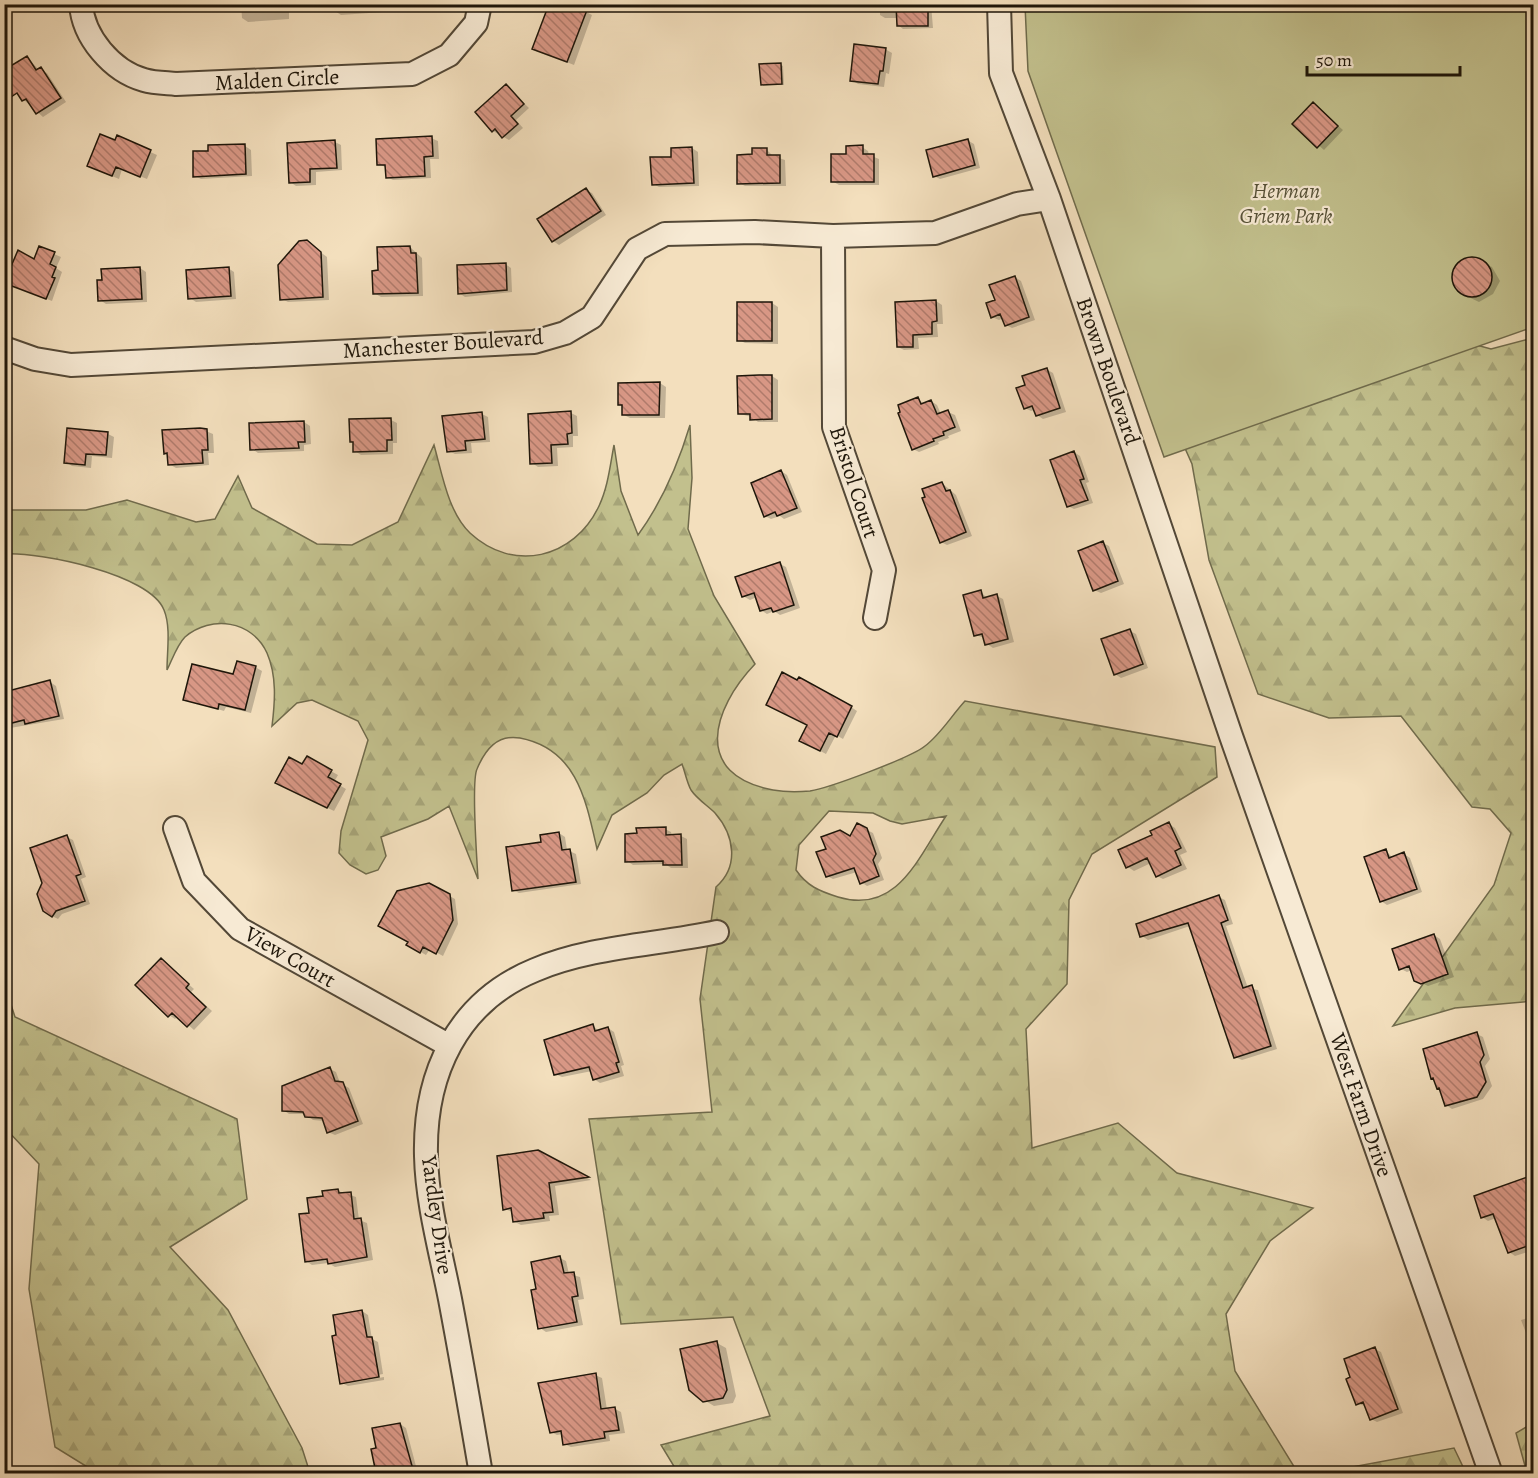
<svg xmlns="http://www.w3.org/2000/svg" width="1538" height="1478" font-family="Alegreya,serif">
  <defs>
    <pattern id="forest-firs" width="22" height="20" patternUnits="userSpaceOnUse" patternTransform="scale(1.5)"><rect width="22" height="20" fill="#c2c08d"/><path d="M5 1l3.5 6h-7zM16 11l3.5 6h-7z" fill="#a6a478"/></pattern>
    <pattern id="building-back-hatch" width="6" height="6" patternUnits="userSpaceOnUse" patternTransform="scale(1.5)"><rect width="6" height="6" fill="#d89785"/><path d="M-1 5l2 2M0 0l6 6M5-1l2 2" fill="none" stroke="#af7a6b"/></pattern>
  </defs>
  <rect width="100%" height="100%" fill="#f3dfbd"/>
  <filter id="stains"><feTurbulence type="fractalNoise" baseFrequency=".00333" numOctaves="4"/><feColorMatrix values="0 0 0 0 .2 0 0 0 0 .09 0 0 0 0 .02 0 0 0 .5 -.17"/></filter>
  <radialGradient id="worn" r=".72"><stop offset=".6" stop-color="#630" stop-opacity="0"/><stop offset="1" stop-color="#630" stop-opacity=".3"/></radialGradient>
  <path fill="url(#forest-firs)" stroke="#706b4c" stroke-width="1.5" fill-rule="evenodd" d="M1447,337L1491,349L1533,338V1001L1455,1008L1393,1026L1494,885L1511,833L1490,809L1472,807L1401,716L1329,718L1258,694L1209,560L1192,464L1155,381Z
    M690,425L692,478L688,529L714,596L755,664C712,709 692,775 773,790C784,792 799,792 810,791C829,788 910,758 925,746C940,735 952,715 965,701L1215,747L1217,777L1092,854L1069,900L1067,984L1026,1029L1032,1148L1118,1123L1177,1173L1313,1208L1270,1241L1226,1314L1235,1371L1298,1473H678L661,1445L770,1416L733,1317L621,1324L589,1119L712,1112L700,999L716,887C739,867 735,836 715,813C708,806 697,799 691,790C687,783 685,772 682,764L664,775L647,793L612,815L597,849C586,800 577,749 520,738C497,734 485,750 477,769C471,782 477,860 478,879L449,806L428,819L381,837L386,856L378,870L366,874L350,865L339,853L341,831L368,740L358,721L312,700L297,703L272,726C275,702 277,676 267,653C252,620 211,615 185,637C177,645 172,660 167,670C167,651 171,627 164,610C150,574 40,552 5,554V510H86L127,500L196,522L215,519L238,476L252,508L317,544L352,545L398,522L434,445C442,473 448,512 470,533C513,573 574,559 599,506C608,487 610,466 614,445L621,491L638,535C662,502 678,465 690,425ZM829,811L873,813L890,821L902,824L946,816C918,858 897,915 838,897C819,891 807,886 796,870L799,845Z
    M4,983L15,1017L237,1119L247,1199L170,1247L228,1310L302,1448L310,1473H97L55,1447L29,1289L39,1164L5,1128Z
    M1533,1423V1473H1527L1516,1433Z
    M1454,1448L1466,1473H1320Z"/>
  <path fill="#c2c08d" stroke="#706b4c" stroke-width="1.5" d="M1025,5H1533V327L1164,457L1028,71Z"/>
  <path fill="#0003" d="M4,4H28V8H4Z
    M146,4H177V10H152Z
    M241,4H289V19L248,22L242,18Z
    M334,4H392V8L382,9L383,12L341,15L335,11Z
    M880,4H931L933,28L903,29L898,25V18H885L880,15Z
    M586,12L592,15L574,65L534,49Z
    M885,49L892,53L889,74L886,73L884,87L858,84L852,80Z
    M27,57L39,70L47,73L66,102L43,117L24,100L5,71Z
    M781,65L783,66L784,85H762Z
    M506,86L529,108L516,120L523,128L509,140L493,131Z
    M1313,104L1343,130L1324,150L1294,124Z
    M117,137L157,155L147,179L122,169L119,179L95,169Z
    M431,138L438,141L439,159H430L431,178L393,180L387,177V168L379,164Z
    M967,140L974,144L980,168L940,179L934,176Z
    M335,142L341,145L342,170L316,172V185L296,186L290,182Z
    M245,146L251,150L252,176L201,179L195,176L210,152Z
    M862,147L868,151L869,155L879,159V185H839L832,181L847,155Z
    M692,148L698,152L699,186L659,187L653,184L673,158Z
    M767,150L773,156L785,160L786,186H745L739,183L753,156Z
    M586,190L592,193L606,215L559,245L553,241Z
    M307,242L327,257L329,300L288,302L282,299Z
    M410,247L422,258L423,296L381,297L374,293L380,272Z
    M40,248L61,257L56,268L62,272L52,301L6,283L35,261Z
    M1471,257L1492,267L1500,281L1493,294L1479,302L1458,292L1451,278L1458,264Z
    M505,264L511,268L512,292L465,297L459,293Z
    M140,268L146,272L147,302L106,304L100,300Z
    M228,268L234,272L236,299L196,302L190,298Z
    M1015,277L1021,281L1035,320L1012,328L1006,325L1003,318L999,320L992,317L997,300Z
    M936,301L942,305L943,324H937L938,337L918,338L919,349L904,350L898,347Z
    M772,303L778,307V344L745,343L739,340Z
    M1046,369L1053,373L1066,412L1043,419L1037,415L1035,410L1031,411L1025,408L1027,386Z
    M772,376L778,380V422H758L752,417L740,414Z
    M660,383L666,387L665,418H630L624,415V406L620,404L619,384Z
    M918,399L924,404L931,401L937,405L941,414L948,412L955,415L961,431L948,436L949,438L938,442L939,444L919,452L913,449Z
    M571,413L577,416L578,436H573V447L557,448L558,466L538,467L532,463Z
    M482,414L488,417L490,442L471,443L472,453L455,454L449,451Z
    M4,419L11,423L4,442Z
    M391,420L397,423V443H393V454L361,455L355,451L354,443L351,441Z
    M304,422L310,426L311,444L304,445V451L258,453L252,449Z
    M206,431L213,434L214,453H208L209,465L176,468L169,464V455L165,453Z
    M108,434L114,437L112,458L92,456L91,468L72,466L66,462Z
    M1074,452L1080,456L1089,482L1086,483L1093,503L1074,509L1068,506Z
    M781,471L787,475L802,512L784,519L780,516L771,519L765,516Z
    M942,483L956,495L972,536L947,545L941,542Z
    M1103,543L1109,546L1124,584L1101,593L1094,590Z
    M780,564L786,567L800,608L780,615L774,611L767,614L761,610L757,597L750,600L743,596Z
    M981,592L987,598L997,596L1003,599L1014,642L993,648L987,644L985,638L975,635Z
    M1130,631L1136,634L1148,668L1121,678L1115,674Z
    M255,667L262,671L251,713L226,707L224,711L184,699Z
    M800,679L836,697L857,711L843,739L836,735L826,754L807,744L809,724L798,682Z
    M50,682L56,686L64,719L4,729V698Z
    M307,758L338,775L334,782L346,789L334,811L283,786Z
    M1169,824L1175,828L1187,852L1180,855L1187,869L1163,879L1157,876L1151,863L1134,871L1128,867L1154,836Z
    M857,825L873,833L882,858L878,864L884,880L867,886L861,882L857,872L833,879L827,876Z
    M665,829L671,832L672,836H681L687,839L688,868H671L665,864L633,865L627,861Z
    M559,833L565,837L567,850L576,854L581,884L519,893L513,890L543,843Z
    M67,837L73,840L86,877L81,879L90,904L62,914L58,919L52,916Z
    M1386,851L1393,858L1404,854L1410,858L1422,892L1387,905L1381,901Z
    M429,885L455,899L458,924L443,956L430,949L426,955L408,945Z
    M1219,897L1225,900L1233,924L1226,926L1248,988L1258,990L1277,1049L1242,1060L1235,1057L1190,926L1148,940L1142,936Z
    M1434,935L1440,939L1454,977L1428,986L1415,980L1412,970L1407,972L1401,969Z
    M161,960L194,989L191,992L212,1011L194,1030L178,1016L175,1019L169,1015Z
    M592,1025L599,1031L608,1028L614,1032L624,1065L621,1066L624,1076L600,1083L594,1079L592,1071L562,1077L555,1074Z
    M1477,1034L1483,1037L1490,1059L1485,1066L1492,1086L1483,1099L1452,1109L1446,1105L1441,1090L1432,1078Z
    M330,1069L336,1072L340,1083L349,1088L363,1124L335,1135L328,1132L324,1121L313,1120L306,1114H289L283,1110Z
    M537,1151L591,1180L555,1186L559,1215L549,1216L550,1221L521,1225L515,1222L513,1212L505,1209Z
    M1534,1177V1250L1515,1256L1509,1252L1496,1218L1488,1221L1482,1217L1475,1197Z
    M338,1191L356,1197L359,1220L367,1223L373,1260L335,1267L328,1263L312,1265L306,1261L310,1214L325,1198Z
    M560,1258L566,1261L569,1274L580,1277L584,1299L578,1300L583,1325L546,1332L540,1328L538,1290Z
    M362,1311L368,1315L372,1339L378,1342L383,1374L345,1381V1384L384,1377V1380L348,1386L342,1383Z
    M1534,1316V1354L1521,1320Z
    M717,1343L726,1348L736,1396L733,1403L714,1406L704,1400Z
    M1375,1349L1381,1352L1403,1413L1377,1422L1371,1419L1366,1406L1357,1404Z
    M595,1375L602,1378L607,1410L615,1409L621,1412L625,1433L609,1435L610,1441L571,1447L564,1444L563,1434L557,1435L551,1432Z
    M400,1424L406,1428L418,1474H377L372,1450L377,1449Z"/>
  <path fill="url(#building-back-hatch)" stroke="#1e160a" stroke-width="1.5" d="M549,4H571L587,10L567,62L532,49Z
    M896,4H928V26H897Z
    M854,44L886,48L883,71H880L878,84L850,81Z
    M27,56L36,70L41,67L61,98L36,114L26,99L22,101L17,93L11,97L4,86V70Z
    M781,63L782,84L761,85L759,64Z
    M506,84L524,104L511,116L518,124L502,138L495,129L492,132L475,112Z
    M1313,102L1338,126L1317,148L1292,124Z
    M100,134L115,140L117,135L151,150L140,177L116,167L112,176L87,166Z
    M432,136L433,156L424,157L425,176L386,178L385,165H377L376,139Z
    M968,139L975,165L933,177L926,150Z
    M335,140L337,168L310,169V182L289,183L287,143Z
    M245,144L246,174L193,177V151H208V145Z
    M863,145V154H874V182H831V154H846V146Z
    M692,147L694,183L652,185L650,157H671V148Z
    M752,148H767V155H780V183L737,184V155L752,154Z
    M586,188L601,211L552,242L537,219Z
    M307,240L321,252L323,297L280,300L278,265L299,241Z
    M39,246L55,252L50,264L56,267L52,277L55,278L46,299L4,283L18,250L34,259Z
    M410,246L411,253H416L418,293L373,294L372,271L378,270L377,247Z
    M1452 277a20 20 0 1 1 40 0a20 20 0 1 1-40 0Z
    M506,263L507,290L458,294L457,265Z
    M140,267L142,299L98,301L97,280H102L101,269Z
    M229,267L231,296L188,299L186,270Z
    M1015,276L1029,317L1005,326L1000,314L991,318L986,303L995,300L989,285Z
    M936,300L937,321L932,322V334L913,335V347H897L895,302Z
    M737,302H772V341H737Z
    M1047,368L1060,408L1036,416L1032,406L1024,409L1016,388L1025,385L1022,376Z
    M759,375H772V419L750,420V414H738L737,376Z
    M660,382L659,415H622V405H618V383Z
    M918,397L921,404L931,400L937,414L948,410L955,427L943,432L944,435L933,439L934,441L912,450L898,413L900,412L898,405Z
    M571,411L572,433L567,434L568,444L551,445L552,463L530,464L528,414Z
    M482,412L485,439L465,441L466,450L447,452L442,416Z
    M391,418L392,440H387V451L353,452V442H350L349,419Z
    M304,421L305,442H298L299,448L250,450L249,423Z
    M67,428L108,432L106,455L86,454L85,465L64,463Z
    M200,428L207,429L208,450H202L203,463L168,465L167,453L164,454L162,430Z
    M1074,451L1084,479L1080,480L1088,500L1067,507L1050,460Z
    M781,470L797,508L777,516L775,512L764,517L751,483Z
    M942,482L946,491L950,490L966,532L940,543L922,498L925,497L922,489Z
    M1103,541L1118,581L1093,591L1078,551Z
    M780,562L794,605L773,612L771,608L760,611L754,593L742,597L735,577Z
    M981,590L983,598L997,594L1008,639L985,645L982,634L974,636L963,595Z
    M1130,629L1143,664L1114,675L1101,639Z
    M237,661L256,666L245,710L219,704L218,709L183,700L192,664L233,674Z
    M782,672L797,680L799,677L852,706L837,737L829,733L820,751L799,741L807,725L766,705Z
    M50,680L59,716L25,724L24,720L4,725V696L9,695L8,691Z
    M307,756L332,770L328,777L341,784L327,808L275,783L289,757L302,764Z
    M1169,822L1181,848L1175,851L1181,865L1156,877L1147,858L1126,868L1118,850L1152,835L1150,831Z
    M857,823L867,828L876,854L873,860L879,876L860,884L854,868L826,877L816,852L826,849L821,837L840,830L850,836Z
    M666,827V835L681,834L682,865H663V861L625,862V834L637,833L636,828Z
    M559,832L562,850L570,849L576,882L512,891L506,847L541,842L540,835Z
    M67,835L81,874L76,876L85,901L56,911L52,917L43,911L37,894L42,883L30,848Z
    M1386,849L1389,858L1404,852L1417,889L1380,902L1364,857Z
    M429,883L450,894L453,920L436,954L423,947L420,953L406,945L408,942L378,926L397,891Z
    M1219,895L1228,920L1221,923L1243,988L1252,985L1271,1046L1234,1058L1188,923L1140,937L1136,924Z
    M1434,934L1448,974L1421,984L1414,981L1409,966L1399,970L1392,949Z
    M161,958L189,984L186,988L206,1007L187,1027L172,1013L168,1017L135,985Z
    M593,1024L595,1031L608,1027L619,1062L616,1063L619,1072L593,1080L589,1067L554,1075L544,1040Z
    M1477,1032L1484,1055L1480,1062L1486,1082L1477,1097L1445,1106L1439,1088L1437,1089L1433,1078L1431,1079L1423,1049Z
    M330,1067L335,1081L343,1082L358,1121L327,1133L322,1118L305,1117L303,1112L282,1111V1086Z
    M538,1150L589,1177L549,1183L553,1212L543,1213L544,1218L513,1222L511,1208L503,1210L497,1156Z
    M1533,1175V1244L1508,1253L1493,1214L1481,1218L1474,1196Z
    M338,1189L339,1193L351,1192L354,1219L361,1218L367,1257L328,1264L327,1259L305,1262L299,1214L309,1213L307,1198L323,1196L322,1191Z
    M560,1256L564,1273L574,1272L578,1296L572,1297L577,1322L538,1329L531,1290L536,1289L531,1262Z
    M362,1310L367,1337H372L379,1377L340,1384L332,1336L336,1335L333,1315Z
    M717,1341L727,1390L723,1398L703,1402L689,1390L680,1349Z
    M1375,1347L1398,1409L1370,1420L1363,1402L1356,1405L1346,1379L1350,1377L1344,1359Z
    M596,1373L601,1409L615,1407L619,1430L604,1432L605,1438L563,1445L561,1431L550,1433L538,1383Z
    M400,1423L414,1473H376L371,1449L376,1448L372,1428Z"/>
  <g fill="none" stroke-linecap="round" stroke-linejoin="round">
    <g stroke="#534837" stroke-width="26">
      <path id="minor" d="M81,4C83,37 112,71 144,80C154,83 166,83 176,84L412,74L449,55L476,23L480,4
        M999,4L1001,73L1049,199L1231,736L1491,1474
        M833,236L834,427L884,570L875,618
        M4,348L35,359L71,365L534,342L565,333L592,317L637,249L665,234L755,232L833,236L935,233L1017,204L1049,199
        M175,828L194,881L240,929L448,1045
        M481,1474C471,1415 461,1357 450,1299C441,1253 427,1203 426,1156C424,1074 457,1002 535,970C592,946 657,945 717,932"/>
    </g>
    <use href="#minor" stroke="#f7ead4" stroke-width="22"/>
  </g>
  <g text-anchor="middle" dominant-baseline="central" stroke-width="4.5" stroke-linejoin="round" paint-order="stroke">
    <g font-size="22" fill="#1e160a" stroke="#f7ead4">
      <text transform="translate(277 80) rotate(-3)">Malden Circle</text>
      <text transform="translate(443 344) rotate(-4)">Manchester Boulevard</text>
      <text transform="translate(1108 371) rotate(71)">Brown Boulevard</text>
      <text transform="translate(854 482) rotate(72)">Bristol Court</text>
      <text transform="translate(290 957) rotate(30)">View Court</text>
      <text transform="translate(1361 1105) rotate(71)">West Farm Drive</text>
      <text transform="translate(437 1215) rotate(82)">Yardley Drive</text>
    </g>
    <g font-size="22" font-style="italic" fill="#575238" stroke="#f7ead4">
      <text x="1286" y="191">Herman<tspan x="1286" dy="25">Griem Park</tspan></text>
    </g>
  </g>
  <rect width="1538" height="1478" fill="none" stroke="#f3dfbd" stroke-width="24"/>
  <rect x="6" y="6" width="1526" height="1466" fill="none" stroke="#1e160a" stroke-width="3"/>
  <rect x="12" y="12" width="1514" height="1454" fill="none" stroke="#1e160a" stroke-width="1.5"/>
  <path d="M1307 66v9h153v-9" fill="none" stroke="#1e160a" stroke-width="3"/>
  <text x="1316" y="66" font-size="18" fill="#1e160a" stroke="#f7ead4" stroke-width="4.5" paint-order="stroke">50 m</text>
  <rect width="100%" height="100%" filter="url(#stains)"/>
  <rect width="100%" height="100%" fill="url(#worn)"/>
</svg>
